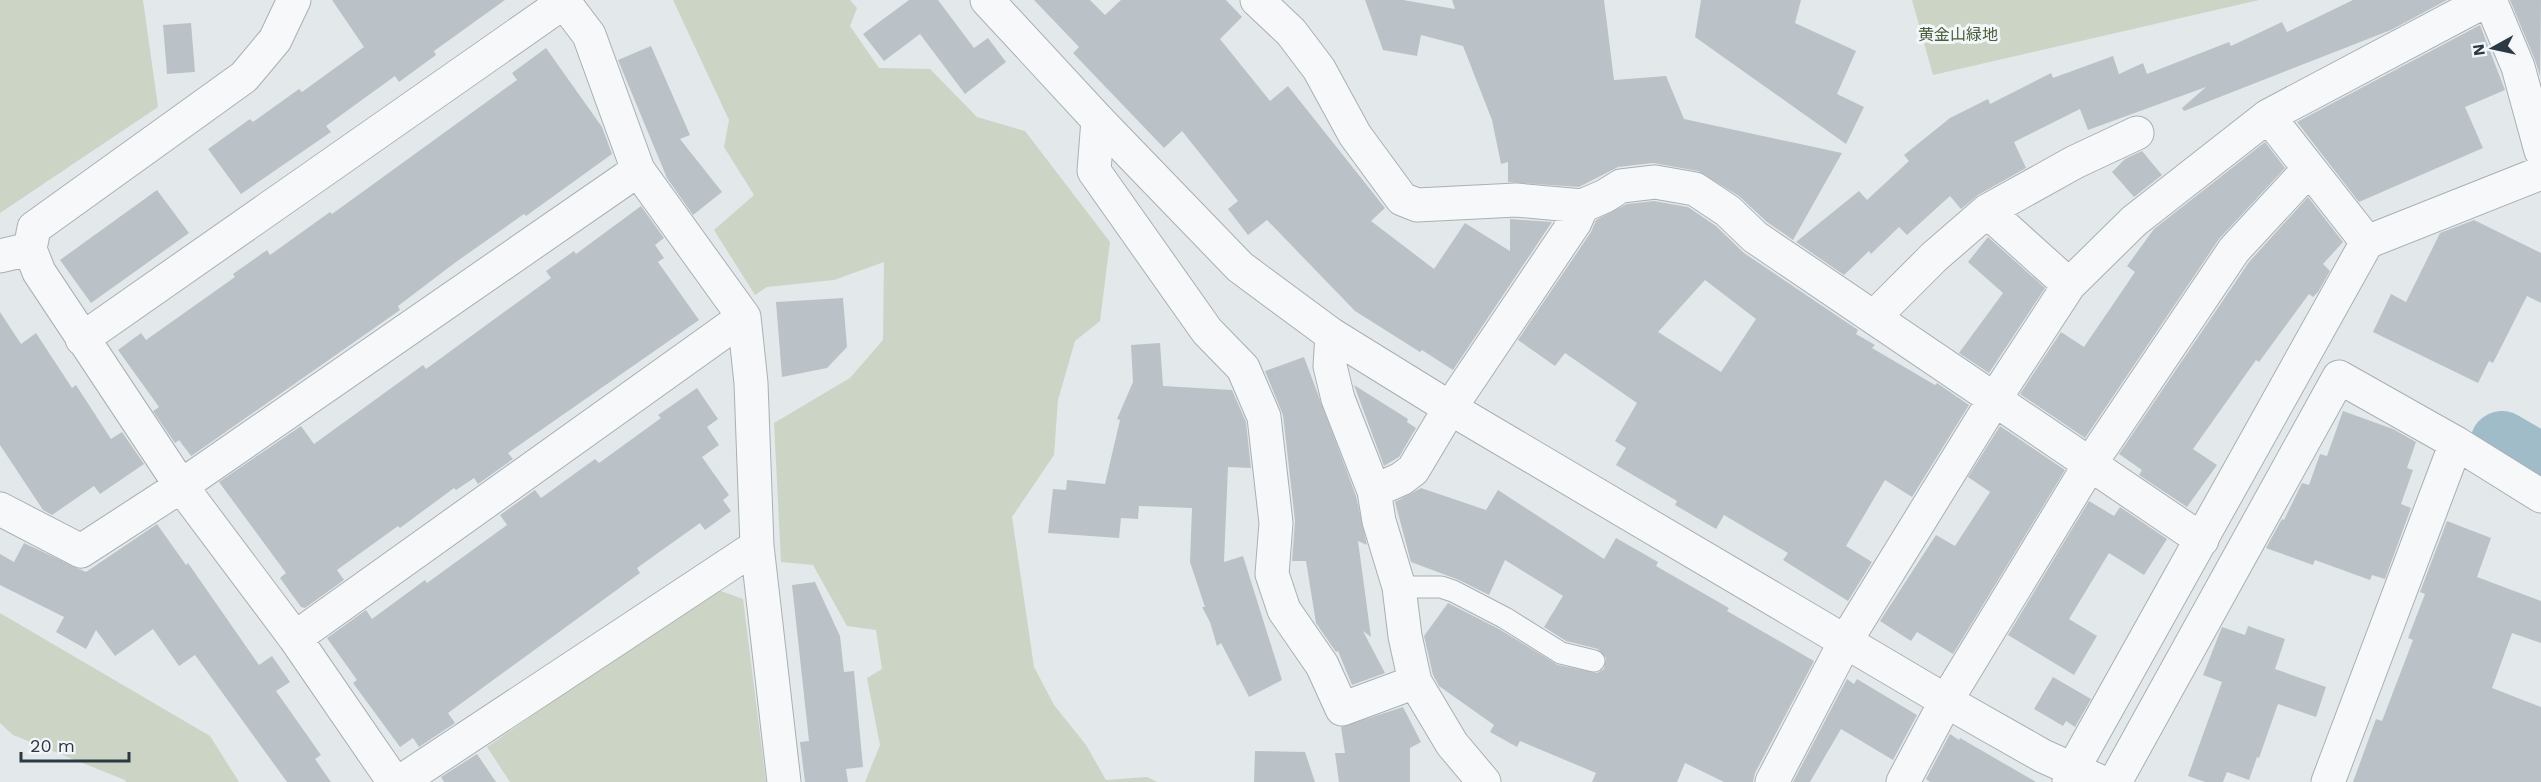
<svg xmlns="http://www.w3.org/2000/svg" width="2541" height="782" font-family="'Work Sans','Noto Sans JP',sans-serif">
  <rect width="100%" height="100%" fill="#e3e8eb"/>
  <path fill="#ccd4c5" d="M0,0H143L158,107L0,213Z
    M673,0H850L857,8L850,26L879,68L930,69L977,117L1025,131L1110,242L1100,321L1075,341L1058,400L1054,455L1012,517L1034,667L1054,705L1086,745L1106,780L1147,777L1157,782H865L880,745L867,678L882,669L876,630L847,626L813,565L781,562L774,423L850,378L883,340L884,262L834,280L767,287L755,295L714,230L754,195L724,147L729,120Z
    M1912,0H2259L1933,75Z
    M715,589L743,599L766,782H510L487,747Z
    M0,613L210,736L239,782H126L125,780L13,735L0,723Z"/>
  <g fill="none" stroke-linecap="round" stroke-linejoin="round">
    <path stroke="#a0bcc8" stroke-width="64" d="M2502,443L2541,466"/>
  </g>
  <path fill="#bbc2c7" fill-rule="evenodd" d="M332,0H505L434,51L436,55L399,82L395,76L326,126L331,132L241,194L208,149L250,119L253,122L299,89L302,92L364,47Z
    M909,0H938L974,48L988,38L1006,62L965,94L920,34L884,61L863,34Z
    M1034,0H1090L1105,15L1121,0H1226L1242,17L1220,39L1270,101L1288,86L1385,208L1371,221L1434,269L1465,223L1510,251V219L1552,222L1453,370L1422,350L1420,352L1355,311L1267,220L1248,235L1228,209L1238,201L1182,131L1164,148L1073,53L1079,47Z
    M1365,0H1403L1455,9L1452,0H1604L1614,80L1666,76L1684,119L1842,153L1793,240L1767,222L1739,196L1698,171L1653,163L1618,167L1579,187L1508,182V162L1501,164L1492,120L1463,46L1421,35L1417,56L1383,50Z
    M1701,0H1801L1795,23L1856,51L1837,94L1864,107L1846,144L1695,37Z
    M2353,0H2447L2391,30L2184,111L2182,108L2206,87L2088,130L2080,109L2014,142L2026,168L1978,195L1961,209L1950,196L1907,235L1899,227L1871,254L1869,251L1844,275L1796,242L1859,191L1867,200L1909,161L1904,155L1950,118L1988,99L1990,104L2051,73L2053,78L2113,56L2119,74L2143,63L2147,74L2229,42L2231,46L2282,22L2287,32Z
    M2510,0H2541L2540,76L2535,60Z
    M191,23L195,72L167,74L163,25Z
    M2480,25L2505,90L2465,107L2483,148L2359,202L2297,122Z
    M651,46L690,135L680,139L722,192L693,215L667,178L618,60Z
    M546,48L602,127L612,154L526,216L524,214L456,262L398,306L400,310L197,452L191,456L179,440L175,443L153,411L159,407L118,350L141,333L146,340L235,277L233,274L267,250L270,255L330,212L332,214L517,80L512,73Z
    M2265,142L2285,168L2219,239L2085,438L2020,394L2061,332L2084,347L2135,272L2127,266L2154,229Z
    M2142,151L2162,175L2134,197L2112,172L2125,159Z
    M157,190L189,233L91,303L60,260Z
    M2308,197L2343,242L2323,264L2330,271L2318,292L2313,297L2309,294L2259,362L2256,360L2193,449L2217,465L2187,507L2139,475L2142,470L2119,454L2249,262Z
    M1654,201L1688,207L1716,226L1744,253L1858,330L1856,334L1875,345L1872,348L1935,385L1937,383L1969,405L1912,497L1885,480L1846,546L1872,562L1848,601L1783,560L1788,553L1724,515L1716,529L1675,505L1677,501L1616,465L1626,448L1615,441L1637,403L1565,353L1555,366L1518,340L1591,232L1596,220L1627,204ZM1705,280L1756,319L1721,372L1658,332Z
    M641,206L664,238L655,245L664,258L658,262L699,320L508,453L513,459L478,484L474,478L456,490L454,488L400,528L398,526L337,570L344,580L305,608L301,607L280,578L286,573L219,482L301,426L314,444L423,365L426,369L500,315L551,278L546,271L574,251L576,254Z
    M2474,220L2541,253V303L2527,296L2493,363L2489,361L2478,383L2373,332L2391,294L2406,302L2440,233Z
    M1988,237L2045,288L1989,373L1959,353L2003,293L1968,262Z
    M843,298L847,347L827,368L782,377L776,302Z
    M0,312L21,344L36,333L72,388L76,385L111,439L122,432L144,464L100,494L94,486L52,515L43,510L0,445Z
    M1160,343L1163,386L1232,390L1246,422L1251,468L1228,467L1224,562L1243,556L1282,680L1249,697L1221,643L1217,646L1210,622L1202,607H1205L1190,562L1192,508L1139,506L1138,519L1121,518L1119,538L1048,533L1053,489L1066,490L1067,480L1105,484L1120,420L1117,419L1133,382L1131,345Z
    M1304,357L1356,496L1367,545L1358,541L1371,637L1363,631L1385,673L1352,685L1338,651L1336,652L1316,623L1306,561H1292L1295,521L1283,415L1265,371Z
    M1354,385L1408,419L1407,422L1416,428L1399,457L1384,466Z
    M697,388L718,419L707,427L719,445L702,457L729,495L723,500L731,511L705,530L700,523L637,568L640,573L448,713L455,723L419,747L413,738L400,747L353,683L357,680L327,638L366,610L372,619L425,580L427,583L507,525L500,515L535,490L541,498L595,459L599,463L661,418L658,415Z
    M2343,411L2393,429L2416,442L2407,468L2413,470L2401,504L2411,508L2385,579L2372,575L2370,580L2315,560L2313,565L2266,548L2282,519L2284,520L2302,483L2309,485L2320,454L2327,456Z
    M2000,426L2065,470L1953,654L1917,632L1911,641L1880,621L1936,535L1955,546L1990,492L1968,477Z
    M1421,488L1486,510L1498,490L1604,559L1616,538L1658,562L1656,566L1729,608L1727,611L1814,661L1755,773L1753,782H1724L1685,763L1677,782H1592L1596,773L1520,741L1517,747L1490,732L1494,725L1439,686L1433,675L1424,636L1448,603L1499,629L1558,665L1597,673L1604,669L1606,658L1598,649L1566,641L1544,627L1563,596L1505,560L1489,595L1459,580L1411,562L1395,502Z
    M2089,501L2114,516L2120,507L2167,539L2144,575L2109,553L2069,619L2097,636L2074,675L2008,635Z
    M2447,521L2491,538L2477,577L2541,601V643L2512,633L2492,688L2541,707V782H2353L2376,719L2382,721L2413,640L2408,638L2425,594L2420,592Z
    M157,524L186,565L188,563L259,665L272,656L290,682L276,691L321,755L315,759L331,782H287L195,655L179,666L153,629L115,656L96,630L86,649L56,632L64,617L0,585V554L14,562L24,543L86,572Z
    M815,582L840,636L844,672L854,671L863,767L846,769L848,782H805L800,742L809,741L792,585Z
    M2248,626L2285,639L2275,669L2326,687L2316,717L2278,704L2259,758L2257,757L2249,780L2227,772L2223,782H2205L2188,776L2222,682L2203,675L2222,627L2245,635Z
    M2053,677L2091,699L2075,727L2066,721L2063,726L2034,709Z
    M1847,679L1854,684L1857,679L1917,715L1893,760L1841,729L1810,782H1793Z
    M1403,707L1421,742L1410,748V782H1339L1335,753H1345L1341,727Z
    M1950,734L1959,740L1960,738L2036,782H1930L1926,779Z
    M1255,751L1305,752L1315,782H1254Z
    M477,754L496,782H444L441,777Z"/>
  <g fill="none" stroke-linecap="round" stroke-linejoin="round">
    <g stroke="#a8b0b5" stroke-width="23">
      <path id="service" d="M1399,587H1441L1453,591L1505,618L1561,653L1594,661"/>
    </g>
    <g stroke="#a8b0b5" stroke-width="35">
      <path id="minor" d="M1257,0L1291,32L1319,69L1355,135L1402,199L1417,205L1516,200L1582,206L1605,196L1621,186L1655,182L1695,189L1728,211L1755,237L2202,540
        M2490,0L2518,67L2541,151
        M2268,116L2367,242
        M1098,120L1094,171L1207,331L1243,368L1264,417L1276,523L1272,574L1284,610L1322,665L1342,709L1415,682
        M1987,211L2069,285
        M30,249L39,272L181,486L295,638L394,782
        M0,256L30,249L34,228L244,77L275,40L294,0
        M1874,317L1934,257L1987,211L2075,162L2137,133
        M1332,335L1330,366L1338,399L1374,491L1379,521L1399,587L1405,636L1415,682L1452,744L1484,782
        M82,339L564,2L589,35L638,170L744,317L751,383L757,546L784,782
        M1374,491L1401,479L1413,470L1450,408L1575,222L1582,206
        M0,509L81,551L181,486L638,170
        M295,638L744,317
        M400,782L757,546
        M1772,782L1845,642L1994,400L2069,285L2134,221L2268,116L2487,0
        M1903,782L1946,701L2090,464L2234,250L2309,169
        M2069,782L2073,769L2367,242L2541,173
        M2115,782L2339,377L2456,443L2541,496
        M2328,782L2456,443"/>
    </g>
    <g stroke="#a8b0b5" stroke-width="35">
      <path id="tertiary" d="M987,0L1098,120L1240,267L1332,335L1450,408L1946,701L2043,756L2101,782"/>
    </g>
    <use href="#service" stroke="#f6f8f9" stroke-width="21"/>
    <use href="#minor" stroke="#f6f8f9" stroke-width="33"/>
    <use href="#tertiary" stroke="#f6f8f9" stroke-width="33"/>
  </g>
  <g text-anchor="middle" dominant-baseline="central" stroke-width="6" stroke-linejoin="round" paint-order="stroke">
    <g font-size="16" fill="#475d3a" stroke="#f3f6f8">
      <text x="1958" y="34">黄金山緑地</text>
    </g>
  </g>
  <g transform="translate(2493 48) rotate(262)" stroke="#f3f6f8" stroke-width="4.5" paint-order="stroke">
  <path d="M0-4.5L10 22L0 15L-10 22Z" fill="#2c3842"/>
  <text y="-9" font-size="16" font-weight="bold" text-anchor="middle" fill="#2c3842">N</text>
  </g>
  <path d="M21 752v9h108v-9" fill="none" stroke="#2c3842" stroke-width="3"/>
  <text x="30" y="752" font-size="18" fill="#2c3842" stroke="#f3f6f8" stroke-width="4.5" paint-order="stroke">20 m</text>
</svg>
